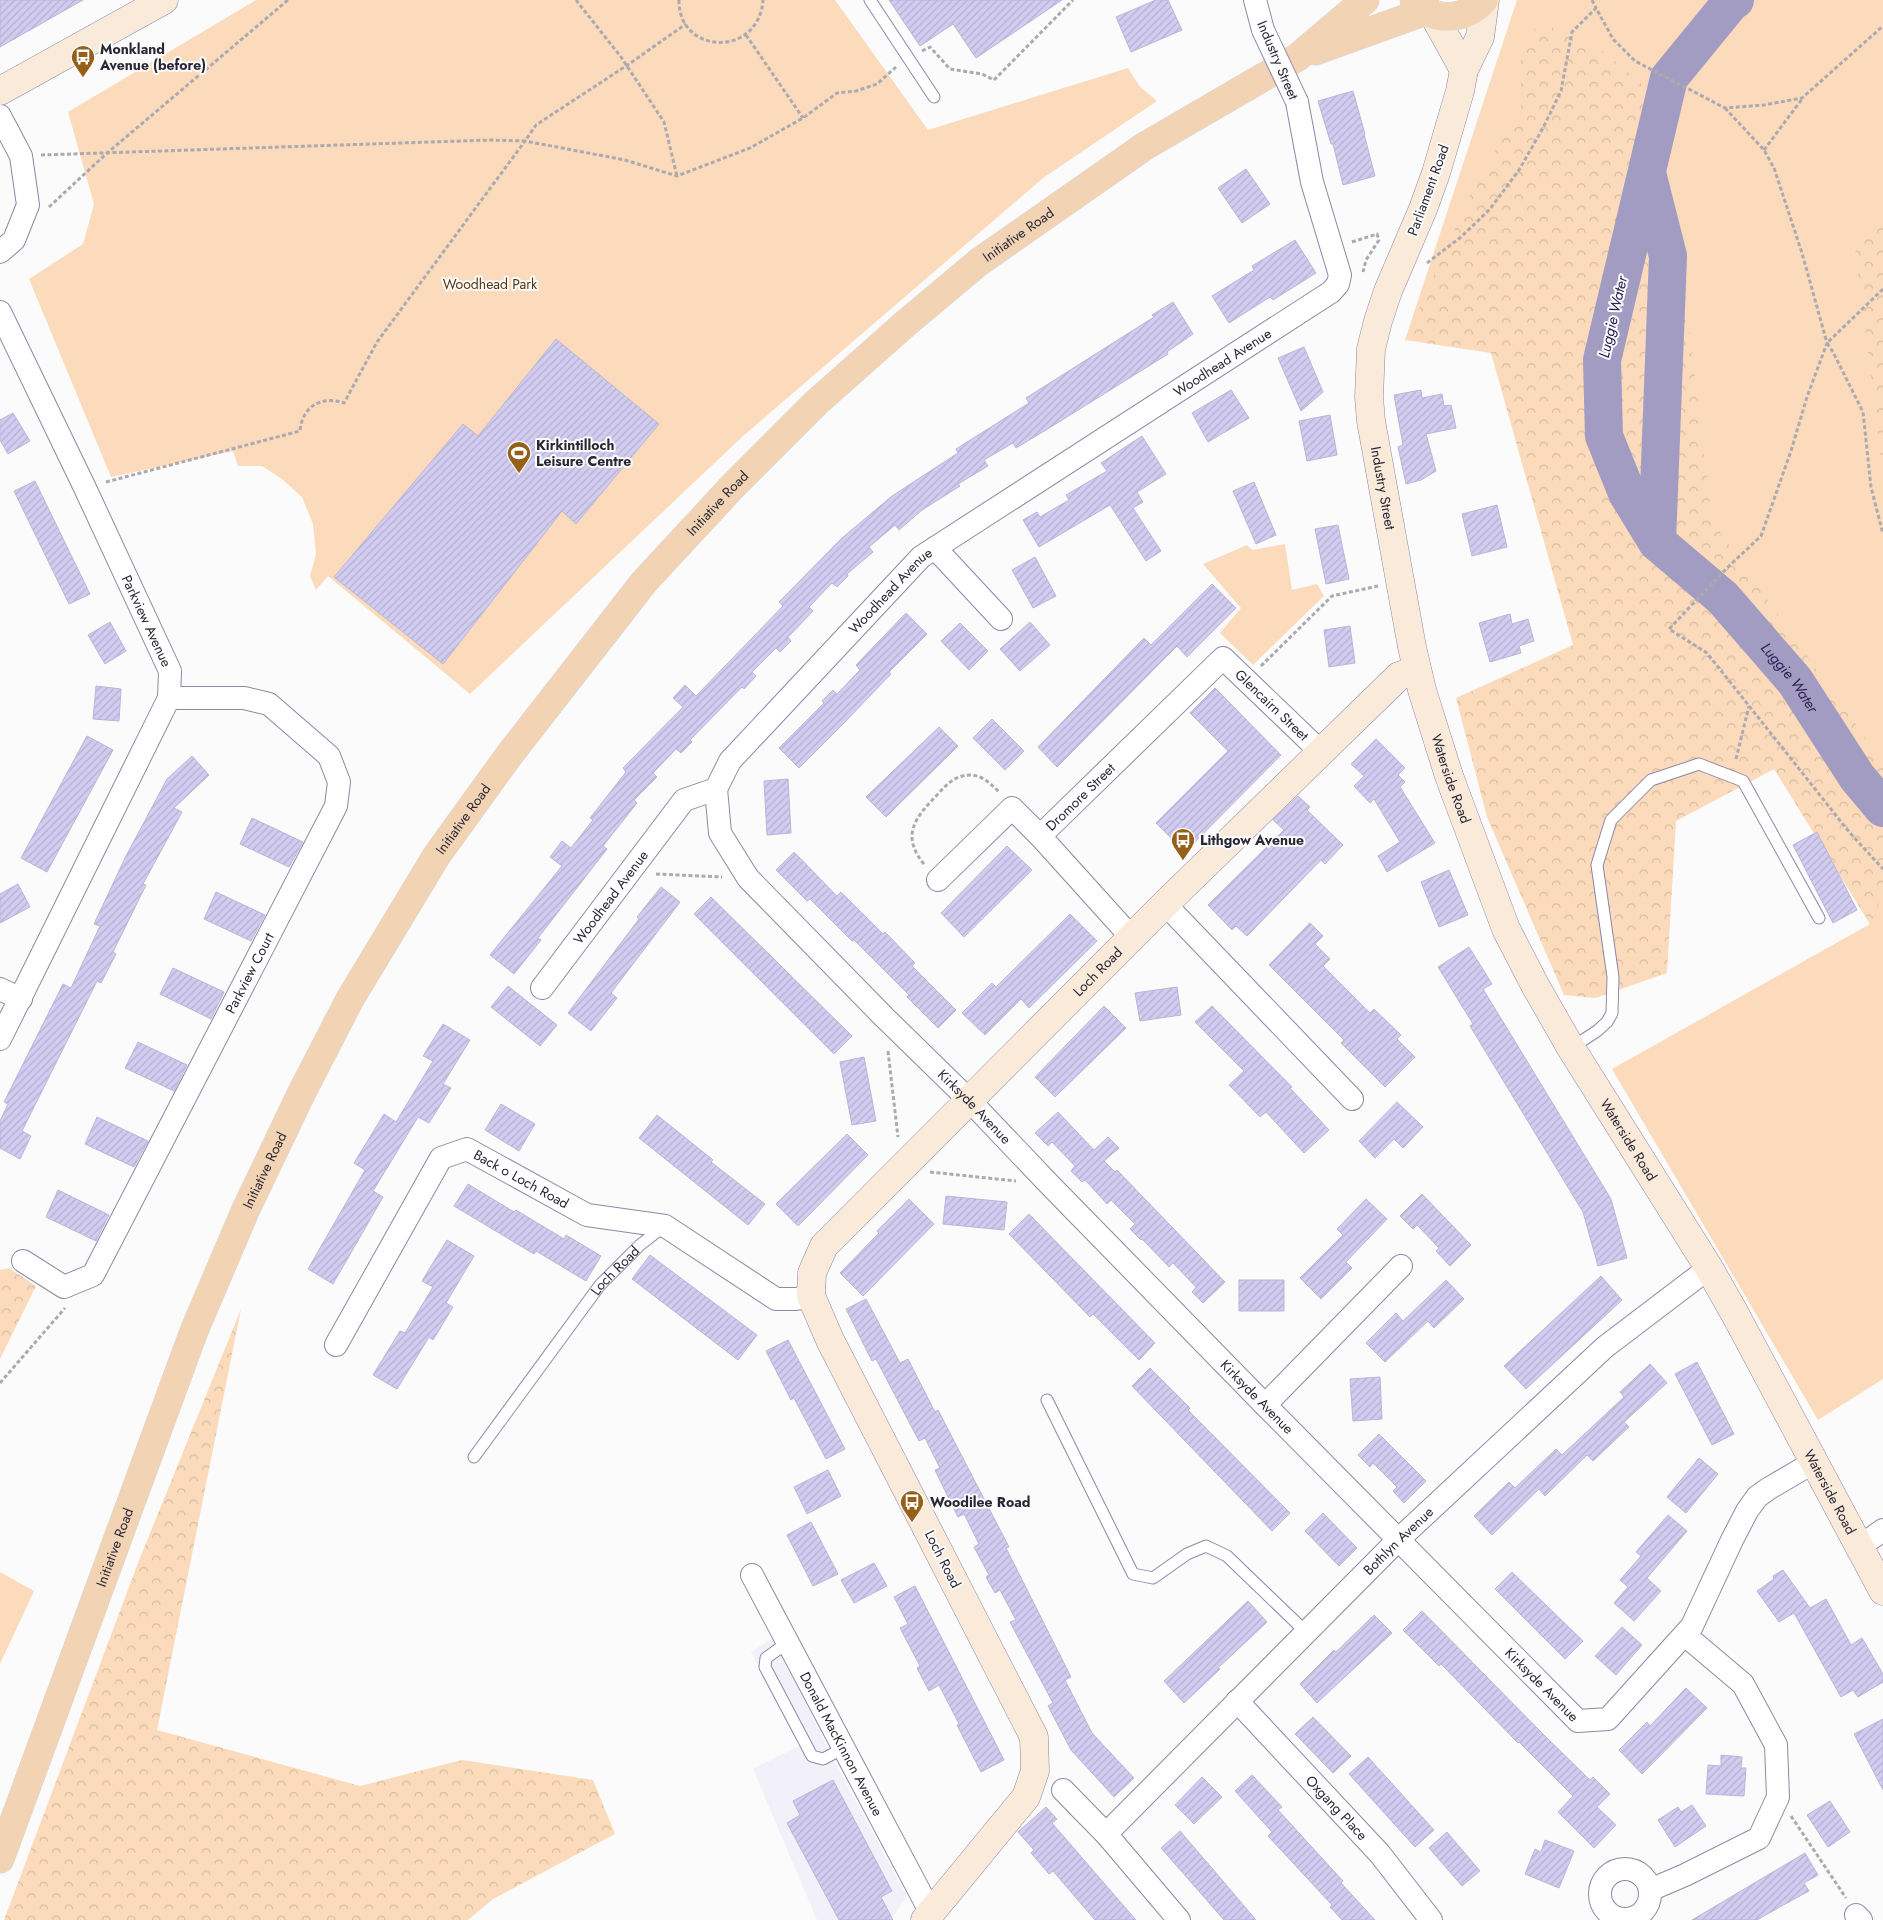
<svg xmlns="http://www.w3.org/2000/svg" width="1883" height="1920" font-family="Jost,sans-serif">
  <defs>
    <pattern id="forest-crowns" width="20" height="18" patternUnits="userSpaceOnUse" patternTransform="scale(1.25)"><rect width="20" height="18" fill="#fbdbbb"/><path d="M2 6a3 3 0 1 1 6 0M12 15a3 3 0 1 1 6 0" fill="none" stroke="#d7bca1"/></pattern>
    <pattern id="building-hatch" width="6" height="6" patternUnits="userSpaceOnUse" patternTransform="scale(1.25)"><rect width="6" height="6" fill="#d2cdf0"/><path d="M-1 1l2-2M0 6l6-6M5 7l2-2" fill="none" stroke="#b4b0ce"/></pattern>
  </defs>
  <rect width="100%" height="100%" fill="#fbfbfb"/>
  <path fill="#f2f1fa" d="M774,1637L834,1761L907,1896L891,1920H817L753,1769L801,1745L751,1652Z"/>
  <path fill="#fbdbbb" d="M256,0H835L928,130L1128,68L1140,87L1157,101L1043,178L742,437L470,694L328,576L316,590L310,576L316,554L313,524L302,497L282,479L262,466H238L233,451L111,477L29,279L83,244L94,204L68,112Z
    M1517,0H1883V1379L1818,1420L1612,1069L1870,924L1597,272L1405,340Z
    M1285,544L1292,590L1317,584L1324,596L1253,665L1220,633L1241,608L1203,564L1247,545L1252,550Z
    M0,1572L34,1591L0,1664Z"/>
  <path fill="url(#forest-crowns)" d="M1541,22L1606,53L1654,95L1686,299L1712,521L1883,763V894L1870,924L1774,769L1676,821L1667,973L1595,998L1564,995L1487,817L1456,698L1573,645L1491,353L1405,340L1480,172L1521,114V46Z
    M1883,216V476L1855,247Z
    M9,1268L36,1286L0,1359V1270Z
    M241,1309L157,1730L360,1786L462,1760L593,1780L615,1834L493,1899L468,1920H4L138,1563Z"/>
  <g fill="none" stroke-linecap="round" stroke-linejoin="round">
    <g stroke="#a29cc2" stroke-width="38">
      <path id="s1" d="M1735,0L1732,1L1669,78L1602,360L1604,436L1627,493L1657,542L1723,598L1795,681L1857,777L1883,808"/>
      <path d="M1648,177L1668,256L1657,542"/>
    </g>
  </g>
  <path fill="url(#building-hatch)" stroke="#bbb5d8" d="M0,0H83L0,47Z
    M889,0H1062L976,58L953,24L920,46Z
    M1156,0H1168L1182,30L1131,52L1116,17Z
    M1353,91L1365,134H1364L1375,176L1343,185L1333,144H1331L1318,101Z
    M1246,169L1270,204L1242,223L1218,188Z
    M1295,240L1316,273L1273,300L1270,297L1229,323L1212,296L1254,270L1252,266Z
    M1173,302L1193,334L1167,352L1168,354L1046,430L1016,448L1013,443L984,460L988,466L958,484L960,486L922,510L899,530L895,525L869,547L873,552L847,574L848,576L837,587L832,583L809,607L813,611L788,637L791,641L780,652L776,648L752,672L756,676L744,689L742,687L690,740L692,742L681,753L676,749L653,773L657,777L634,800L637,803L603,846L607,849L538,938L541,940L514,974L490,955L562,866L550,857L562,841L571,848L593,820L590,818L626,772L623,768L683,707L673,698L685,685L696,696L783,606L779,602L842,538L892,496L958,453L956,449L1029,403L1026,398L1154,317L1152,315Z
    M556,339L659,424L576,524L562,511L443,664L334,577L463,424L478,436Z
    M1304,347L1323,392L1301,411L1278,358Z
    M1231,390L1249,418L1208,442L1192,413Z
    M1421,390L1422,398L1442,394L1444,406L1451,405L1456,428L1426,434L1436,471L1421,480L1406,484L1398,447L1403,445L1394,395Z
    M13,413L30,441L8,454L0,440V420Z
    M1330,415L1337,455L1307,461L1299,421Z
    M1142,436L1166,474L1137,492L1143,502L1133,508L1161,551L1146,561L1110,505L1039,547L1023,520L1037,512L1040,517L1069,500L1066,495L1107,471L1101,463Z
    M35,481L90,594L69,604L14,491Z
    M1254,482L1276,535L1256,544L1233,491Z
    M1497,505L1507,547L1472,556L1462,514Z
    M1338,525L1349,579L1326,584L1315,529Z
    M1035,557L1056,596L1033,608L1012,570Z
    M1212,584L1236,608L1187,657L1177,646L1057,767L1038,747L1144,638L1151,645Z
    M906,613L927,634L889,672L891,674L842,725L799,768L779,748L824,703L822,701L833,690L837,694L860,670L856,665Z
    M1510,614L1512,624L1528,619L1534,641L1519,646L1521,653L1490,662L1479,623Z
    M110,622L126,651L105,664L88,635Z
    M1030,622L1050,645L1020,671L1000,649Z
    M960,623L988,651L969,670L941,641Z
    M1350,626L1355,663L1329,667L1324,630Z
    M96,686L121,689L119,721L93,719Z
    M1215,688L1281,755L1185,852L1156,823L1228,751L1190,713Z
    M992,719L1024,751L1005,770L973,738Z
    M939,727L958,746L886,817L866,797Z
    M87,736L113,750L47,872L21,858Z
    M1376,739L1405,768L1398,775L1405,782L1400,787L1435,843L1387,872L1378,856L1400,842L1374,799L1370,803L1354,786L1364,776L1351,764Z
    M192,756L209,775L174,808L182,812L143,884L146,885L113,952L116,954L101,983L97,981L22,1131L31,1136L20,1159L0,1148V1121L8,1104L4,1102L63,984L71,988L100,926L94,924L126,856L167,779Z
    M788,779L791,833L767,835L764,781Z
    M1298,796L1310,807L1307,810L1343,845L1325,864L1321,860L1247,936L1236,926L1232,930L1208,905L1284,830L1273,820Z
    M252,818L303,842L289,867L240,844Z
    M1817,832L1857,910L1833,923L1793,845Z
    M1007,846L1032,870L964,937L941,913Z
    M794,852L837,896L841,892L883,934L885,932L915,963L912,966L956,1010L938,1028L907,997L909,995L854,940L852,941L810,899L807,901L776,870Z
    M1449,870L1468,915L1439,927L1421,882Z
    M18,884L30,907L0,923V894Z
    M661,887L680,902L611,993L617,998L591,1031L568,1013L639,919L637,917Z
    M216,892L265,915L251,941L204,919Z
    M711,897L852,1036L834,1054L694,914Z
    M1070,914L1097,941L1029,1008L1021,999L985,1035L962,1013L992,983L996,987Z
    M1310,923L1323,936L1315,944L1330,959L1323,966L1370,1013L1374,1009L1401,1035L1397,1039L1415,1057L1385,1087L1341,1043L1344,1040L1269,965Z
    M1469,947L1492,984L1483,989L1611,1199L1627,1258L1598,1266L1583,1212L1470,1026L1473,1024L1438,967Z
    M173,968L224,992L211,1019L160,994Z
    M508,986L557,1025L540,1046L491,1007Z
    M1177,987L1181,1015L1140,1021L1135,993Z
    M1104,1006L1126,1028L1055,1097L1035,1077Z
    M1212,1006L1292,1087L1290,1088L1329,1130L1304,1153L1266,1112L1260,1117L1229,1085L1244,1071L1195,1022Z
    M443,1024L470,1040L443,1084L451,1088L429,1123L418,1117L373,1191L383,1197L333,1284L308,1269L365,1170L354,1163L384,1114L396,1122L433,1061L423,1056Z
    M138,1042L187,1065L174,1091L125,1068Z
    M864,1057L876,1121L852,1125L840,1062Z
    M1397,1102L1423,1127L1403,1148L1394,1139L1375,1158L1359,1141Z
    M501,1104L535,1124L519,1151L485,1130Z
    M1058,1112L1094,1150L1108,1137L1119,1148L1104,1161L1115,1172L1117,1170L1225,1282L1203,1303L1192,1292L1196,1287L1173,1263L1169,1267L1142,1239L1141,1240L1130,1229L1135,1224L1111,1200L1107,1204L1085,1180L1082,1182L1071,1171L1075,1166L1052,1142L1048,1146L1035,1133Z
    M657,1115L713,1160L711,1162L765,1204L748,1225L639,1138Z
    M97,1117L148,1141L134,1167L85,1144Z
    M847,1134L868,1155L798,1226L776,1204Z
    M468,1184L514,1212L516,1210L564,1239L566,1235L601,1256L586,1281L536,1251L534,1254L454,1206Z
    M58,1190L109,1215L96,1241L46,1217Z
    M1422,1194L1471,1245L1450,1266L1436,1251L1439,1248L1417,1225L1413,1229L1400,1216Z
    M946,1196L1007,1202L1004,1230L943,1224Z
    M909,1199L934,1224L863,1296L840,1273L879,1233L877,1231Z
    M1366,1199L1387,1219L1346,1262L1352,1268L1321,1299L1300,1278L1343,1235L1337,1229Z
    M1029,1214L1155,1343L1139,1360L1093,1314L1090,1317L1009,1234Z
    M447,1240L474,1256L446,1303L453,1307L433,1340L429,1337L397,1389L373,1375L400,1331L405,1333L433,1287L422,1281Z
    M650,1255L757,1335L738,1360L632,1279Z
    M1601,1276L1622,1300L1526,1389L1504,1366Z
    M1239,1280H1284V1311H1239Z
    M1446,1280L1464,1299L1434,1328L1428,1321L1385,1362L1366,1343L1396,1313L1403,1321Z
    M866,1299L900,1363L908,1359L935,1412L938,1410L1009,1547L1006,1548L1071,1677L1065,1680L1092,1733L1134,1778L1114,1797L1071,1750L1048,1706L1053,1703L1010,1622L1016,1620L1000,1590L995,1593L986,1577L989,1575L974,1547L979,1544L964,1514L958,1517L950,1501L935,1470L940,1468L925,1438L919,1441L876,1359L872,1361L846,1309Z
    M788,1340L845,1449L826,1459L794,1398L791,1400L766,1351Z
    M1697,1362L1734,1434L1712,1445L1675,1374Z
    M1650,1364L1667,1383L1624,1422L1629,1427L1593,1461L1587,1455L1545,1496L1539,1489L1492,1535L1474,1516L1509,1482L1515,1488L1556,1449L1562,1455L1624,1397L1620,1392Z
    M1150,1368L1190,1408L1188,1410L1290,1513L1272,1531L1132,1386Z
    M1380,1377L1382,1419L1353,1421L1350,1379Z
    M1379,1434L1426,1481L1404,1503L1393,1491L1397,1487L1373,1463L1370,1467L1358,1455Z
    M1699,1458L1718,1474L1686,1513L1667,1497Z
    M828,1470L841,1496L807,1514L794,1487Z
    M1323,1513L1357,1548L1339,1566L1305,1531Z
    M1668,1515L1687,1531L1647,1578L1661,1591L1634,1621L1614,1603L1628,1587L1620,1580L1641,1556L1636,1552Z
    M811,1522L838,1574L813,1586L787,1535Z
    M874,1563L887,1586L854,1603L841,1580Z
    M1783,1570L1810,1608L1826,1599L1851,1645L1862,1638L1883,1674V1682L1858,1697L1853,1690L1841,1697L1794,1613L1779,1622L1757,1591L1774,1579L1773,1576Z
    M1512,1572L1583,1641L1565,1659L1495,1589Z
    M915,1586L1004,1760L981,1772L957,1725L959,1724L939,1685L929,1691L917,1668L920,1666L900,1628L908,1624L894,1597Z
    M1248,1601L1267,1622L1218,1668L1220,1669L1184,1703L1164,1681Z
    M1422,1611L1543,1734L1590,1780L1593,1777L1610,1794L1597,1807L1616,1825L1594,1848L1558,1812L1573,1796L1519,1742L1518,1743L1441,1664L1439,1666L1403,1630Z
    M1374,1615L1392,1633L1317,1703L1300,1684L1334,1650L1336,1652Z
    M1622,1627L1642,1645L1616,1675L1595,1656Z
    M1686,1688L1707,1708L1642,1774L1619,1750L1647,1722L1650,1726Z
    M1313,1717L1351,1756L1333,1773L1295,1734Z
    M1883,1719V1790L1854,1734Z
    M1721,1755L1742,1757L1741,1768H1746L1744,1796L1706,1794L1708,1765L1721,1766Z
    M1368,1757L1434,1830L1415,1847L1349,1774Z
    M1252,1775L1282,1807L1278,1810L1343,1881L1341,1883L1375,1920H1342L1330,1907L1332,1905L1268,1836L1272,1832L1235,1791Z
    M1202,1777L1222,1797L1194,1824L1175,1805Z
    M833,1780L892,1891L881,1897L893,1920H839L787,1823L800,1815L793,1801Z
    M1830,1801L1850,1832L1828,1847L1807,1815Z
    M1692,1805L1706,1826L1675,1847L1658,1820L1678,1807L1681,1812Z
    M1046,1807L1057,1819L1052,1823L1136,1920H1095L1053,1871L1049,1874L1031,1853L1034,1850L1018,1832Z
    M1180,1831L1217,1874L1256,1920H1224L1161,1848Z
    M1447,1832L1480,1871L1462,1886L1429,1848Z
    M1545,1840L1574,1851L1559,1888L1525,1874L1535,1849L1541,1852Z
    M1805,1853L1818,1875L1804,1883L1809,1891L1787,1903L1757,1920H1692Z"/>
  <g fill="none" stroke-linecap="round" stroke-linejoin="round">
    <g stroke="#8d87a8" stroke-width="13">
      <g id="lane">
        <path d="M870,0L934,97"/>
        <path d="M1571,1048L1597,1031L1607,1022L1612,1013L1613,977L1597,865L1611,820L1651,780L1699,764L1743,781L1819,918"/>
        <path d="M1047,1400L1133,1574L1153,1578L1187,1554L1206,1546L1227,1556L1306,1632"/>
        <path id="s2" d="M474,1457L600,1285L640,1245L663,1227"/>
        <path d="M787,1643L766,1658L765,1667L812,1756L823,1759L844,1748"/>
      </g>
    </g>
    <g stroke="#8d87a8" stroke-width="24">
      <g id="street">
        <path d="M1255,0L1263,30"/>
        <path d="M0,116L21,156L28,205L14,240L0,252"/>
        <path id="s3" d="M0,312L85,488L170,671L169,698L0,1039"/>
        <path d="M935,548L1001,619"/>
        <path id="s4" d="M716,789L720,833L748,878L884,1017L970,1101L1049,1184L1265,1405L1578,1721L1608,1719L1692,1626L1732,1540L1747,1511L1757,1497L1768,1489L1814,1462"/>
        <path d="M1040,836L1132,938"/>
        <path id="s5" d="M938,880L1012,808L1040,836L1223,658L1321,752"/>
        <path d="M1165,904L1352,1099"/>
        <path id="s6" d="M542,988L684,800L716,789L730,761L921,557L1331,292L1338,284L1340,275L1312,182L1297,102"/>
        <path d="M0,989L21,999"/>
        <path id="s7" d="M23,1261L64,1287L93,1275L336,806L339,782L329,756L269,704L244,698H169"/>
        <path id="s8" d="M336,1345L441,1158L467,1149L587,1215L665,1226L776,1299H796L811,1296"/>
        <path d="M1265,1405L1401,1266"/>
        <path d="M1859,1547L1883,1530"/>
        <path id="s9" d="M752,1575L931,1913"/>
        <path id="s10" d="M1237,1701L1380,1854L1431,1920"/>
        <path d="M1063,1790L1106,1834L1179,1920"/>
        <path id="s11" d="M1106,1834L1398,1540L1605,1347L1709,1268"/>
        <circle cx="1625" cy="1894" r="25"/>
        <path d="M1650,1890L1685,1875L1759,1838L1778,1797L1776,1745L1743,1684L1685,1635"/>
        <path d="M1856,1915L1861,1920"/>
      </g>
    </g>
    <g stroke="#8d87a8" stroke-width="29">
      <g id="secondary">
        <path id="s12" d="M1485,0L1480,37L1464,70L1460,91L1436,173L1423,209L1388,291L1378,321L1371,349L1369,397L1371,421L1412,647L1422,690L1449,776L1506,929L1536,987L1571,1048L1709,1268L1735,1314L1883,1591"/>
        <path d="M1433,14L1464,70"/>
        <path d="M0,91L164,0"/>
        <path id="s13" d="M925,1920L1026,1797L1035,1771L1034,1737L830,1340L811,1296L812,1273L824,1246L1165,904L1399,676L1417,670"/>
      </g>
    </g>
    <g stroke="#d9d8db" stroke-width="29">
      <g id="primary">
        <path d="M1414,0C1433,24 1465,20 1484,0"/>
        <path d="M1315,51L1426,11"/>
        <path id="s14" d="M0,1859L194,1331L246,1209L302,1092L350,999L437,855L510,754L644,582L732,487L817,402L905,324L979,262L1145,146L1298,57L1365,0"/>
      </g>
    </g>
    <path stroke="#acaab0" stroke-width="3" stroke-dasharray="4 2.5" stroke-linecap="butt" d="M576,0L621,57L664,122L677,176
      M679,0C678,55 759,58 763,0
      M1592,0L1596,8
      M746,35L803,118
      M922,51L930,47L950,69L982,74L994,80L1073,0
      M1725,108L1764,150L1774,168L1802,253L1827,343L1807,397L1791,451L1761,536L1728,567L1669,629L1707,653L1850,833L1883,869
      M1764,150L1802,99
      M41,155L491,140L525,141L536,125L626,66L686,24
      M49,207L106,154L288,0
      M1352,242L1377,234L1379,240L1366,260L1363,272
      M1427,263L1461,237L1490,209L1519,170L1543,128L1561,91L1572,32L1596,8L1613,39L1635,61L1725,108L1764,105L1802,98L1883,26
      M1883,289L1827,343L1833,352L1863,412L1871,487L1883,534
      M106,482L300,431C302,407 321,395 344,403L377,342L525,141L625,160L677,176L750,148L803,118L837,93L856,91L877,84L896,67
      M1261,666L1332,596L1378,586
      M1736,759L1749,706
      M924,864C900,835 916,817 937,795C946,785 955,775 970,775C982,775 991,784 999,792
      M656,874L722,877
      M888,1051L898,1137
      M930,1172L1016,1181
      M0,1383L65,1308
      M1791,1816L1846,1898"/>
    <use href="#lane" stroke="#fff" stroke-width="11"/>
    <use href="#street" stroke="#fff" stroke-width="22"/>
    <use href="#secondary" stroke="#f9eada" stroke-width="28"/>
    <use href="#primary" stroke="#f2d4b4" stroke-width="28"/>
    <g stroke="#8d87a8" stroke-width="24" stroke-linecap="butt">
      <path id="street-bridge" d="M1263,30L1297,102"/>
    </g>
    <use href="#street-bridge" stroke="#fff" stroke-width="22"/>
  </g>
  <defs>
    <g id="bus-pin" transform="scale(1.25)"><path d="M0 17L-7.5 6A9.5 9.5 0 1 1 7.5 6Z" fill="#966018" stroke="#fbfbfb"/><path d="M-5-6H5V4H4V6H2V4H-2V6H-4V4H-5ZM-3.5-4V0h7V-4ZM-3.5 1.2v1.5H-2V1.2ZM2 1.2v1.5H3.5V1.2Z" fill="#fff"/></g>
    <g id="stadium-pin" transform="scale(1.25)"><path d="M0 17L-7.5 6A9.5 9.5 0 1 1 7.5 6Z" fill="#966018" stroke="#fbfbfb"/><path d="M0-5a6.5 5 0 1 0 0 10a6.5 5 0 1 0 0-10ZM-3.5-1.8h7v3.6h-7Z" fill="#fff"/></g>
  </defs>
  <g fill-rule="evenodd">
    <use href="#bus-pin" x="83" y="57"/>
    <use href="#stadium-pin" x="519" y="453"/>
    <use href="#bus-pin" x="1183" y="840"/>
    <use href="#bus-pin" x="912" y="1502"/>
  </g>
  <g text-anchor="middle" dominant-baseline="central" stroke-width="4" stroke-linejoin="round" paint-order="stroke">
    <g font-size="14" font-weight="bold" fill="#2b2836" stroke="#fbfbfb" text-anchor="start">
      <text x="100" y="49">Monkland<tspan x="100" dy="16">Avenue (before)</tspan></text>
      <text x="536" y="445">Kirkintilloch<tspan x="536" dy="16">Leisure Centre</tspan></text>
      <text x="1200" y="840">Lithgow Avenue</text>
      <text x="930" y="1502">Woodilee Road</text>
    </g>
    <g font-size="14" fill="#2b2836" stroke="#fbfbfb">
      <text transform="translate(1278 60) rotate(67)">Industry Street</text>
      <text transform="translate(1428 190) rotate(-70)">Parliament Road</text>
      <text stroke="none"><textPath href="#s14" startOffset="1952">Initiative Road</textPath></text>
      <text stroke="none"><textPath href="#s6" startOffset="939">Woodhead Avenue</textPath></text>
      <text stroke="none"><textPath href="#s12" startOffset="509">Industry Street</textPath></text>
      <text stroke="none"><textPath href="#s14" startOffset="1548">Initiative Road</textPath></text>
      <text stroke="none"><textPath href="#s6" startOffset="535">Woodhead Avenue</textPath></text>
      <text stroke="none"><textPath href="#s3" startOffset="342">Parkview Avenue</textPath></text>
      <text stroke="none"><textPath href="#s5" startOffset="466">Glencairn Street</textPath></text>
      <text stroke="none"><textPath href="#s12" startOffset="808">Waterside Road</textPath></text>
      <text stroke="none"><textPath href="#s5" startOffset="199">Dromore Street</textPath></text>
      <text stroke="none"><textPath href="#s14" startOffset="1142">Initiative Road</textPath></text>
      <text stroke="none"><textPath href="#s6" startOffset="114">Woodhead Avenue</textPath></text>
      <text stroke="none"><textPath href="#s13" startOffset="1155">Loch Road</textPath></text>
      <text stroke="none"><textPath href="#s7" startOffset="420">Parkview Court</textPath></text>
      <text stroke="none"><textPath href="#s4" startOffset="419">Kirksyde Avenue</textPath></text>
      <text stroke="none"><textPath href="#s12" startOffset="1212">Waterside Road</textPath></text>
      <text stroke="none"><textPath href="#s14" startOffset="738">Initiative Road</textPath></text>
      <text stroke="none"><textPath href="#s8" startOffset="304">Back o Loch Road</textPath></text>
      <text stroke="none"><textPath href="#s2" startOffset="234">Loch Road</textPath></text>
      <text stroke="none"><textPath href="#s4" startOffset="824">Kirksyde Avenue</textPath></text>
      <text stroke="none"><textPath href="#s12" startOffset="1618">Waterside Road</textPath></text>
      <text stroke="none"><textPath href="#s11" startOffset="414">Bothlyn Avenue</textPath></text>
      <text stroke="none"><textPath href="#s14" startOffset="332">Initiative Road</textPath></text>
      <text transform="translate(943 1559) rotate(63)">Loch Road</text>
      <text stroke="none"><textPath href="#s4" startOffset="1229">Kirksyde Avenue</textPath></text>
      <text stroke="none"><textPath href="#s9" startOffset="191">Donald MacKinnon Avenue</textPath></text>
      <text stroke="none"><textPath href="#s10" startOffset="146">Oxgang Place</textPath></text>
    </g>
    <g font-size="14" fill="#55360e" stroke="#fbfbfb">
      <text x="490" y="284">Woodhead Park</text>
    </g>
    <g font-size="15" font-style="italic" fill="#2f2254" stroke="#fbfbfb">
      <text transform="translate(1613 317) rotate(-77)">Luggie Water</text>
      <text stroke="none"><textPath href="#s1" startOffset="778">Luggie Water</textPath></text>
    </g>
  </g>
</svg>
